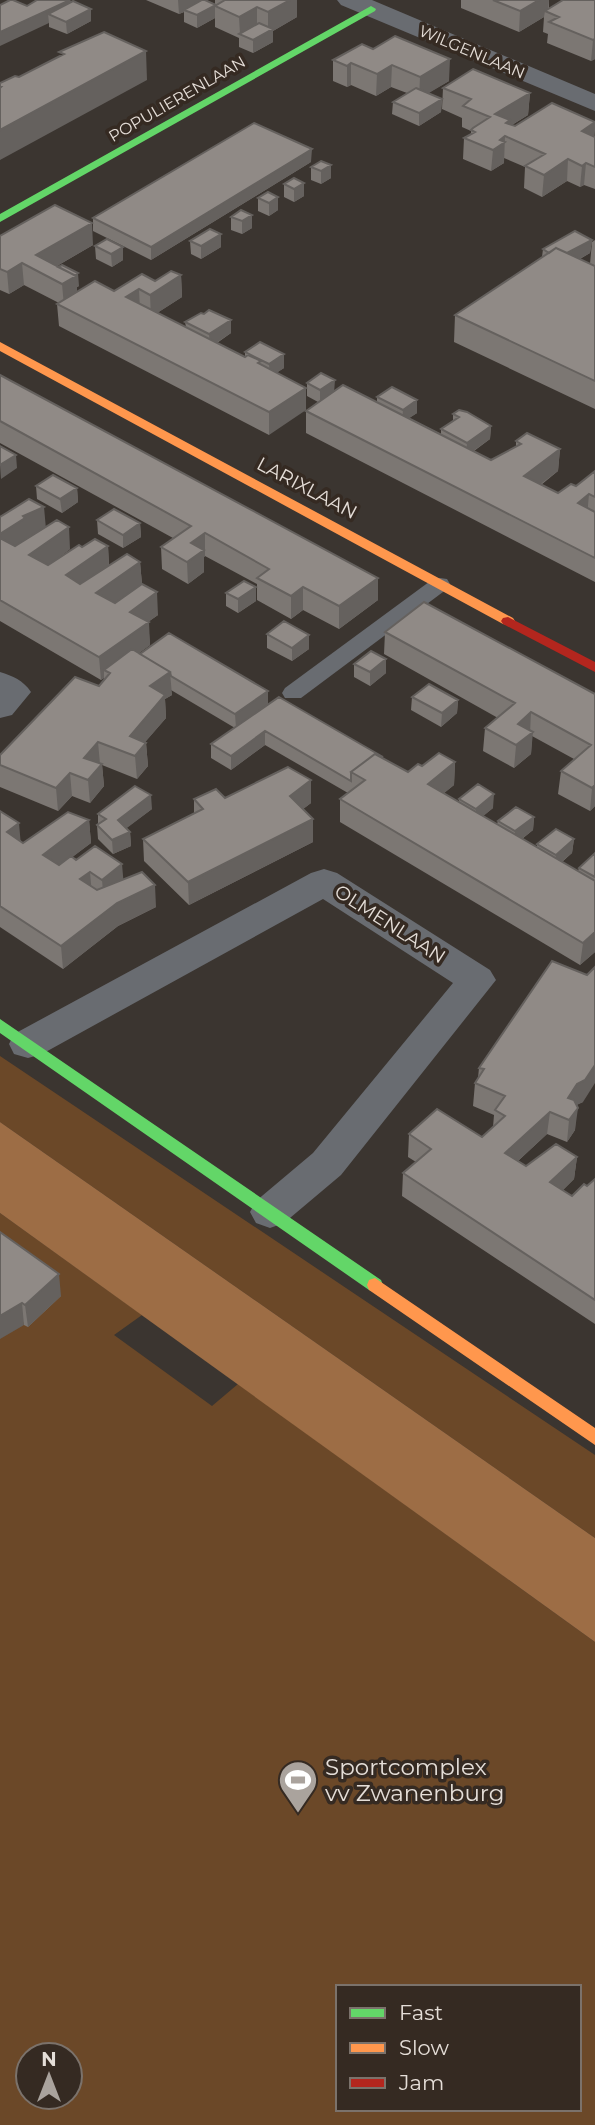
<svg xmlns="http://www.w3.org/2000/svg" width="595" height="2125" font-family="Montserrat,sans-serif">
  <rect width="100%" height="100%" fill="#3b3530"/>
  <path fill="#6b4828" fill-rule="evenodd" d="M0,1056L595,1455V1538L0,1122Z
    M0,1213L142,1315L114,1335L212,1406L238,1384L595,1642V2125H0ZM338,1987H579V2109H338ZM28,2055H70V2097H28Z"/>
  <path fill="#9d6d45" d="M0,1122L595,1538V1642L0,1213Z"/>
  <g fill="none" stroke-linecap="round" stroke-linejoin="round">
    <path fill="#696c71" fill-rule="evenodd" d="M440,578L447,579L450,584L447,589L301,698H285L282,693L285,688L433,579Z"/>
    <path fill="#696c71" fill-rule="evenodd" d="M337,0H372L595,94V111L341,5Z
      M0,672C13,676 23,680 31,692L12,715L0,718Z
      M324,869L337,873L490,970L496,980L341,1175L284,1223L270,1228L256,1223L250,1212L256,1201L313,1153L453,983L323,899L42,1054L28,1058L14,1054L9,1044L14,1034L311,873Z"/>
    <path fill="#63d668" fill-rule="evenodd" d="M371,6L376,9L375,11L0,222V214Z
      M0,1019L381,1280L383,1285L381,1290L375,1292L369,1290L0,1033Z"/>
    <path fill="#ff974d" fill-rule="evenodd" d="M0,342L513,618L515,621L508,625L503,624L0,351Z
      M375,1278L595,1428V1445L369,1290L367,1285L369,1280Z"/>
    <path fill="#b3261e" fill-rule="evenodd" d="M508,617L595,662V672L503,624L501,621L503,618Z"/>
  </g>
  <path fill="#7c7773" d="M70,0L71,2L91,21L67,34L49,27V23L27,6Z
    M146,0H206L215,4V0H297V17L273,31V42L253,53L239,47V38L215,27V18L197,28L184,22V12L179,14Z
    M461,0H549V9L595,0V59L591,61L547,43L548,34L543,32L544,17L519,32L461,8Z
    M362,44L449,81L428,93L442,99L441,112L419,126L392,114L393,102L407,93L391,87L376,96L351,85L347,87L333,81V60Z
    M443,88L530,93L528,115L512,125L515,126L595,137V189L584,185L580,187L567,181L542,197L524,188L525,167L504,158V163L491,171L463,159L464,138L471,134V131L462,127V118L442,109Z
    M321,161L331,178L321,184L311,180V167Z
    M311,162L151,260L93,231V218Z
    M294,178L304,196L294,202L284,197V184Z
    M268,192L278,210L269,216L258,211V198Z
    M252,215V228L242,234L231,230V217Z
    M221,234V247L201,259L191,254L190,241Z
    M0,236L93,245L57,266L79,286L77,287V292L114,291L155,281L181,275L182,297L157,313L186,327L185,322L231,333L217,343L245,357V352L284,354V368L276,373L269,435L59,326L57,304L59,303L24,285L9,294L0,290Z
    M592,240L590,253L580,259L590,264L592,242L595,240V409L454,342L455,315L542,257L543,249Z
    M95,246L123,260L112,267L96,259Z
    M0,375L378,578V600L339,629L303,610L291,619L257,600V584L205,556L204,557V572L188,584L162,569L161,547L173,538L0,443Z
    M307,383L377,402V397L417,413L409,418L441,434V429L453,421V414L491,426L490,439L474,451L491,460L516,447V441L560,449L558,471L541,485L558,493L576,486L595,471V582L306,433V411L318,402L307,396Z
    M36,486L77,488L78,502L62,513L37,499Z
    M0,517L46,527L70,549L49,565L82,547L108,546L109,565L140,562L142,584L158,615L148,622L150,645L139,653L268,704L252,716L383,758L408,772L422,766L455,762L454,785L444,793L459,802V799L493,808L483,816L497,824L498,821L534,817L533,830L522,839L537,847V844L574,839L572,853L562,862L578,871L579,868L595,853V952L580,965L340,822V799L348,793L265,745L231,770L211,758V744L235,728L171,690L172,695L165,699L166,718L145,742L146,743L148,766L137,779L102,765L104,786L90,803L72,796L58,811L0,787V755L99,686L104,680V678L101,680L0,621Z
    M97,520L140,523L141,537L123,548L98,534Z
    M226,593L256,601L238,613L226,606Z
    M385,632L595,694V806L590,811L558,794L561,771L574,759L532,736L531,754L514,768L483,751L485,728L498,718L384,654Z
    M267,634L309,635V649L292,661L267,648Z
    M354,664L386,673L370,686L354,677Z
    M412,697L458,700L457,713L441,727L411,710Z
    M311,780V803L303,809L313,842L189,905L144,861L143,839L194,813V799L225,798Z
    M152,809L126,828L130,832L131,846L113,854L98,839L97,825L98,824V814Z
    M0,811L21,841L23,843L89,820L91,843L72,857L123,879L156,907L118,926L63,969L0,927Z
    M479,1068L583,1102L576,1105L575,1130L567,1142L547,1134L518,1161L526,1166L577,1157L574,1179L563,1190L572,1196L587,1186L595,1179V1324L402,1196L403,1173L416,1162L408,1157L409,1134L482,1137L493,1127L494,1115L473,1106L475,1083L478,1078Z
    M0,1232L61,1296L28,1327L24,1325Z"/>
  <path fill="#65615e" d="M70,0L71,12L48,14L49,23L0,46V32Z
    M178,0H206L184,10V12L179,14Z
    M290,0H297V17L273,31V42L253,53V40L268,32V12Z
    M537,0H549L548,12L545,11L544,17L519,32L520,11Z
    M215,6V18L197,28V15Z
    M257,7V28L240,34L239,17Z
    M91,9V21L67,34L66,22Z
    M595,39V59L591,61L593,40Z
    M146,51L147,80L0,160V130Z
    M450,59L449,81L419,99L420,77Z
    M351,63V85L347,87V66Z
    M392,65L391,87L376,96L377,74Z
    M530,93L528,115L510,126L495,114Z
    M442,99L441,112L419,126V113Z
    M595,122V131L594,144L582,131Z
    M505,136L504,163L491,171L493,150L500,140Z
    M312,149L311,162L151,260V247Z
    M568,159L567,181L542,197L544,175Z
    M586,163L584,185L580,187L582,166Z
    M331,165V178L321,184V171Z
    M304,183V196L294,202V189Z
    M278,197V210L269,216V203Z
    M252,215V228L242,234V221Z
    M92,223L93,245L43,274L36,255Z
    M221,234V247L201,259V246Z
    M592,240L590,253L558,271L559,258Z
    M123,247V260L112,267L111,254Z
    M22,263L24,285L9,294L7,272Z
    M78,273L79,286L77,287V298L64,306L62,284Z
    M181,275L182,297L151,317L150,295Z
    M139,289L140,311L126,297Z
    M231,320V333L210,347L209,334Z
    M284,354V368L270,377L269,364Z
    M335,380L334,393L320,403V390Z
    M306,388V410L269,435V412Z
    M417,400V413L402,423L403,410Z
    M491,426L490,439L466,456L467,443Z
    M560,449L558,471L522,498L524,476Z
    M16,455L17,468L1,479L0,465Z
    M77,488L78,502L62,513L60,499Z
    M589,494L587,517L578,503Z
    M44,507L46,529L27,538V540L0,558V534L23,516Z
    M140,523L141,537L123,548V535Z
    M69,527L70,549L31,578L29,555Z
    M205,533V556L204,557V572L188,584L187,562L191,543Z
    M108,546L109,568L68,598L66,575Z
    M140,562L142,584L98,615L96,593Z
    M378,578V600L339,629V606Z
    M256,587V601L238,613V599Z
    M303,587V610L291,619V596Z
    M157,592L158,615L131,634L130,612Z
    M149,622L150,645L110,674L104,670V678L101,680L99,657Z
    M309,635V649L292,661V648Z
    M386,659V673L370,686V672Z
    M170,672L172,695L165,699L166,718L134,755L130,736L150,686Z
    M268,691V704L236,728L235,714Z
    M458,700L457,713L441,727L442,713Z
    M531,712L530,734L533,732L531,754L514,768L518,724Z
    M265,731V745L231,770V756Z
    M98,742L100,764L86,780L84,758Z
    M146,743L148,766L137,779L135,756Z
    M455,762L454,785L427,807L428,784Z
    M102,764L104,786L90,803L88,780Z
    M70,773L72,796L58,811L56,788Z
    M311,780V803L290,819V796Z
    M595,785V806L590,811L592,788Z
    M494,794L493,808L476,822V809Z
    M151,795L152,809L119,834L118,820Z
    M534,817L533,830L514,845L515,831Z
    M313,819V842L189,905L188,882Z
    M89,820L91,843L45,878L43,855Z
    M19,823L21,846L7,832Z
    M130,832L131,846L113,854L112,840Z
    M574,839L572,853L554,868L556,855Z
    M122,864L124,887L104,902L102,880Z
    M90,872L92,895L80,879Z
    M155,885L156,907L118,926L63,969L61,946L117,903Z
    M595,932V952L580,965L583,943Z
    M595,1065V1083L583,1102L575,1106L566,1120L568,1098L577,1084Z
    M578,1108L575,1130L567,1142L569,1120Z
    M550,1112L547,1134L503,1175L505,1153Z
    M577,1157L574,1179L548,1204L550,1182Z
    M59,1274L61,1296L28,1327L25,1305Z
    M22,1303L24,1325L0,1339V1316Z"/>
  <path fill="#908a86" stroke="#65615e" stroke-width="2" d="M10,0H13L27,6L37,0H70L0,32V5Z
    M202,0H205L216,5L197,15L184,10Z
    M225,0H290L268,12L257,7L239,17L215,6Z
    M493,0H539L520,11Z
    M563,0H595V39L593,40L549,22L559,17L545,11Z
    M73,1L91,9L66,22L48,14Z
    M259,23L273,29L253,40L239,34Z
    M104,32L146,51L0,130V88L1,87H0V83L15,76L19,77L64,54L59,52Z
    M395,36L450,59L420,77L392,65L377,74L351,63L347,66L333,60L362,44L373,49Z
    M473,69L530,93L495,114L510,120L506,123L515,126L552,103L595,122L582,131L595,137V167L586,163L582,166L568,159L544,175L525,166L545,154L505,136L500,140L505,142L493,150L464,138L475,132L471,130L473,128L490,117L463,106L471,99L443,88Z
    M416,88L442,99L419,113L393,102Z
    M254,123L312,149L151,247L93,218Z
    M321,161L331,165L321,171L311,167Z
    M294,178L304,183L294,189L284,184Z
    M268,192L278,197L269,203L258,198Z
    M55,205L92,223L36,255L76,276L62,284L22,263L7,272L0,269V236Z
    M241,210L252,215L242,221L231,217Z
    M210,229L221,234L201,246L190,241Z
    M575,231L592,240L567,253L556,248L549,253L543,249Z
    M107,239L123,247L111,254L95,246Z
    M556,248L595,266V381L455,315Z
    M62,265L78,273L74,275L58,267Z
    M171,271L181,275L150,295L139,289L126,297L245,357L248,355L261,361L258,363L306,388L269,412L57,304L95,281L114,291L142,274L155,281Z
    M209,310L231,320L209,334L185,322L201,313L204,314Z
    M260,342L284,354L269,364L245,352Z
    M321,373L335,380L320,390L307,383Z
    M0,375L378,578L339,606L303,587L291,596L257,578L269,569L205,533L191,543L204,550L187,562L161,547L191,526L0,421Z
    M343,385L491,460L521,444L516,441L527,433L560,449L524,476L558,493L571,484L576,486L595,471V497L589,494L578,503L595,512V558L306,411Z
    M392,387L417,400L403,410L377,397Z
    M459,410L467,412L491,426L467,443L441,429L459,417L453,414Z
    M0,446L16,455L0,465Z
    M53,475L77,488L60,499L36,486Z
    M29,499L44,507L23,516L25,518L0,534V517Z
    M114,509L140,523L123,535L97,520Z
    M57,520L69,527L29,555L48,565L79,545L82,547L95,539L108,546L66,575L80,584L127,554L140,562L96,593L115,603L142,584L157,592L130,612L149,622L99,657L0,600V538L15,546Z
    M244,581L256,587L238,599L226,593Z
    M424,602L595,694V785L592,788L561,771L591,745L531,712L518,724L533,732L516,745L485,728L515,703L385,632Z
    M284,621L309,635L292,648L267,634Z
    M169,633L268,691L235,714L171,676L170,672L140,654Z
    M132,649L170,672L150,686L165,695L130,736L146,743L135,756L98,742L84,758L102,764L88,780L70,773L56,788L0,765V755L75,677L99,686L110,673L104,670Z
    M371,651L386,659L370,672L354,664Z
    M429,684L458,700L442,713L412,697Z
    M279,697L383,757L375,754L351,772V781L265,731L231,756L211,744Z
    M439,753L455,762L428,784L595,881V932L583,943L340,799L365,780L351,772L375,754L408,772L418,764L422,766Z
    M288,767L311,780L290,796L313,819L188,882L143,839L203,809L194,799L216,789L225,798Z
    M478,784L494,794L476,809L459,799Z
    M135,786L151,795L118,820L130,832L112,840L97,825L106,819L98,814Z
    M516,807L534,817L515,831L498,821Z
    M0,811L19,823L7,832L23,843L68,812L89,820L43,855L59,865L71,856L76,860L95,846L122,864L102,880L90,872L80,879L97,890L142,872L155,885L117,903L61,946L0,906Z
    M556,829L574,839L556,855L537,844Z
    M595,853V877L579,868Z
    M552,961L587,975L595,967V1065L585,1080L577,1084L568,1098L574,1100L578,1108L569,1120L550,1112L505,1153L526,1166L556,1144L577,1157L550,1182L572,1196L584,1184L587,1186L595,1179V1300L403,1173L431,1149L409,1134L437,1109L482,1137L505,1116L495,1110L505,1096L475,1083L484,1069L479,1068Z
    M0,1232L59,1274L25,1305L22,1303L0,1316Z"/>
  <defs>
    <g id="stadium-pin" transform="scale(2.0125)"><path d="M0 17L-7.5 6A9.5 9.5 0 1 1 7.5 6Z" fill="#aaa39d" stroke="#352a22"/><path d="M0-5a6.5 5 0 1 0 0 10a6.5 5 0 1 0 0-10ZM-3.5-1.8h7v3.6h-7Z" fill="#fff"/></g>
  </defs>
  <g fill-rule="evenodd">
    <use href="#stadium-pin" x="298" y="1780"/>
  </g>
  <g text-anchor="middle" dominant-baseline="central" stroke-width="7" stroke-linejoin="round" paint-order="stroke">
    <g font-size="16" fill="#e5ded8" stroke="#352a22">
      <text transform="translate(472 52) rotate(23)">WILGENLAAN</text>
      <text transform="translate(177 99) rotate(-30)">POPULIERENLAAN</text>
    </g>
    <g font-size="19" fill="#e5ded8" stroke="#352a22">
      <text transform="translate(307 488) rotate(28)">LARIXLAAN</text>
      <text transform="translate(390 924) rotate(33)">OLMENLAAN</text>
    </g>
    <g font-size="23" fill="#e5ded8" stroke="#352a22" text-anchor="start">
      <text x="325" y="1767">Sportcomplex<tspan x="325" dy="26">vv Zwanenburg</tspan></text>
    </g>
  </g>
  <rect x="336" y="1985" width="245" height="126" fill="#352a22" stroke="#7b726b" stroke-width="2"/>
  <rect x="350" y="2008" width="35" height="10" fill="#63d668" stroke="#7b726b" stroke-width="2"/>
  <text x="399" y="2020" font-size="21" fill="#e5ded8">Fast</text>
  <rect x="350" y="2043" width="35" height="10" fill="#ff974d" stroke="#7b726b" stroke-width="2"/>
  <text x="399" y="2055" font-size="21" fill="#e5ded8">Slow</text>
  <rect x="350" y="2078" width="35" height="10" fill="#b3261e" stroke="#7b726b" stroke-width="2"/>
  <text x="399" y="2090" font-size="21" fill="#e5ded8">Jam</text>
  <g transform="translate(49 2076)"><circle r="33" fill="#352a22" stroke="#7b726b" stroke-width="2"/>
  <path d="M0-5L12 26L0 18L-12 26Z" fill="#aaa39d"/>
  <text y="-10" font-size="19" font-weight="bold" text-anchor="middle" fill="#e5ded8">N</text>
  </g>
</svg>
